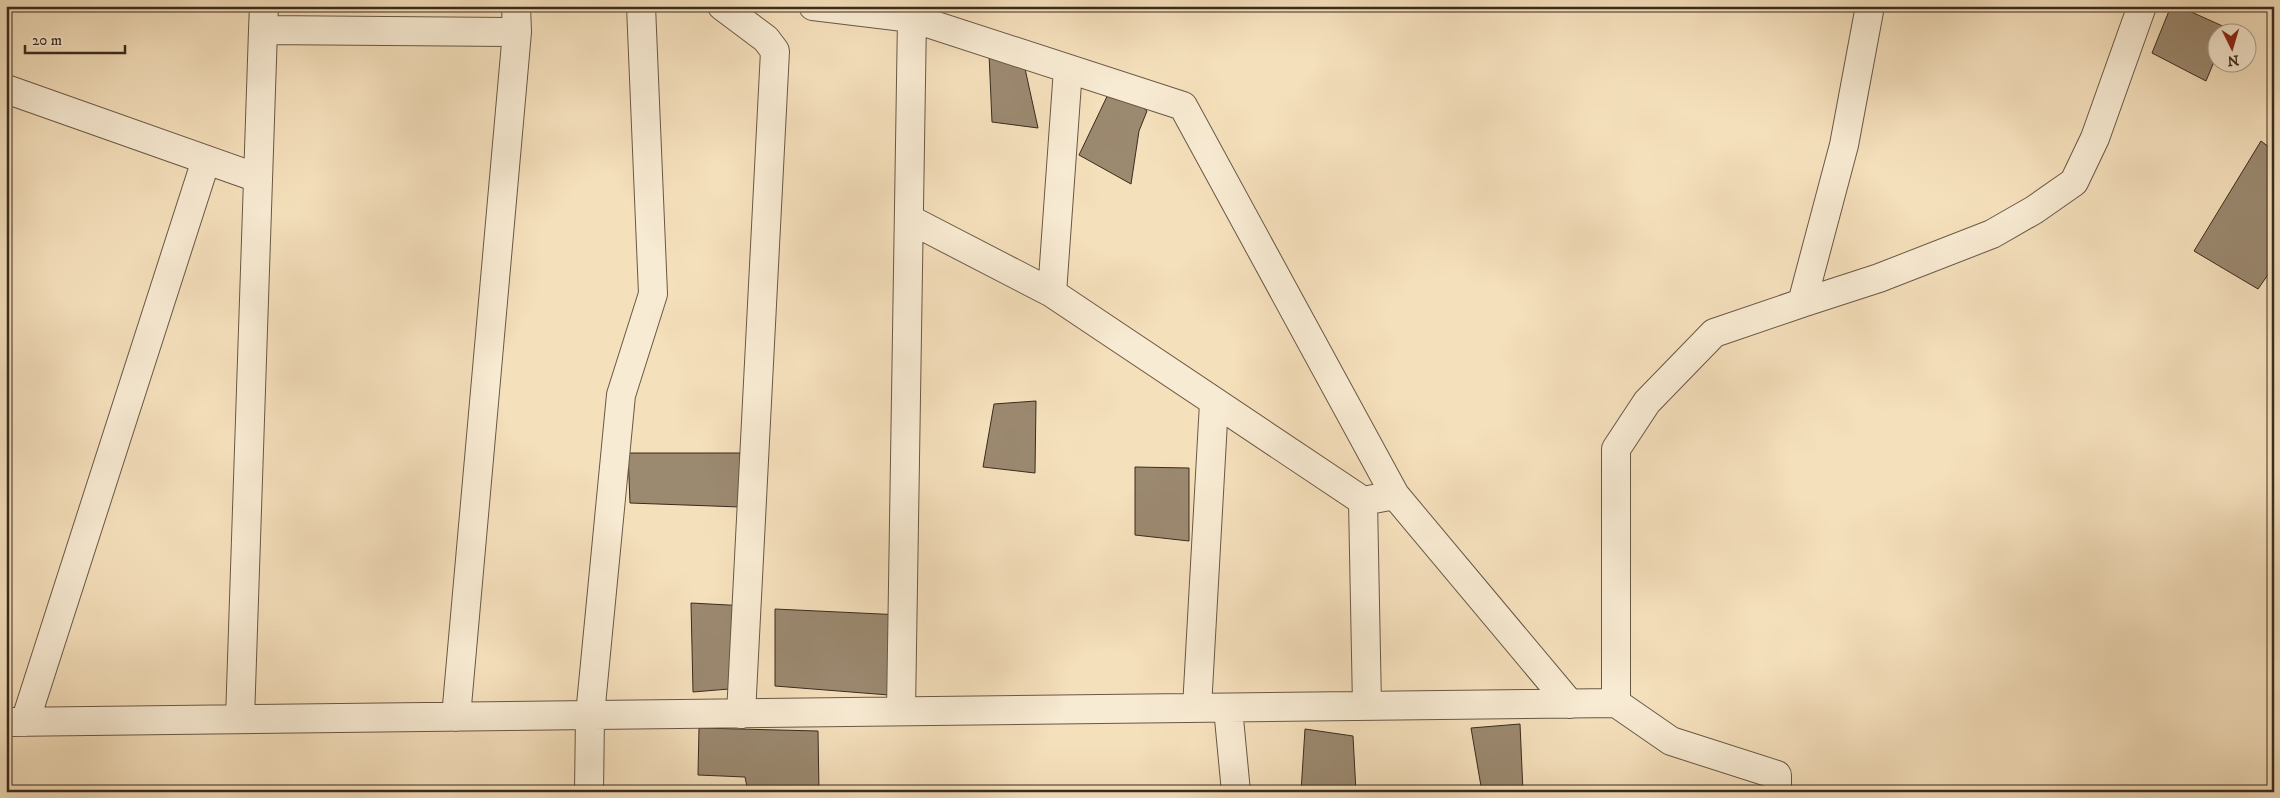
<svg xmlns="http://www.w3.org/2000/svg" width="2280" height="798" font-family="'IM FELL DW Pica',serif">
  <rect width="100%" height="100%" fill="#f5e0bc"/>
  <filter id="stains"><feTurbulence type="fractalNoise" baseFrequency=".004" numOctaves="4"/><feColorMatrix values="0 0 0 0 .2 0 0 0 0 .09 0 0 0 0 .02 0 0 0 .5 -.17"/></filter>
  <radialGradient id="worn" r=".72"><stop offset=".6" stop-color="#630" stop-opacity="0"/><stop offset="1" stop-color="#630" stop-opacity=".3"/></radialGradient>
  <path fill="#9b8970" stroke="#3a2b1d" d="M2171,6H2178L2227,28L2225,32H2218V52L2206,81L2152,53Z
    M989,54L1024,64L1038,128L992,122Z
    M1113,84L1147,111L1139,131L1131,184L1079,155Z
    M2261,141L2274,151V266L2258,289L2194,251Z
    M1036,401L1035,473L983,467L994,404Z
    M628,453H740V507L630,503Z
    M1135,467L1189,468V541L1135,535Z
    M691,603L747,606L729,689L693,692Z
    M775,609L902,615L889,695L775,686Z
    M1520,724L1523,792H1482L1471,728Z
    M699,728L818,731L819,792H748L745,777L698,775Z
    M1305,729L1353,736L1356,792H1301Z"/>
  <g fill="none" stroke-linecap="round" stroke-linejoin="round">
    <g stroke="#695845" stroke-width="30">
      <path id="minor" d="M722,6L766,39L775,51L741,714
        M813,6L912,18L1183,106L1395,495
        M263,30L264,6
        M6,89L258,178
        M909,219L1052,293L1363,501L1395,495L1570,704
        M1052,293L1068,69
        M1802,303L1879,278L1992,234L2034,210L2074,182L2095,138L2142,6
        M1363,501L1367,706
        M1616,703V449L1647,402L1714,333L1802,303L1844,145L1870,6
        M1197,708L1214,403
        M1228,708L1236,792
        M901,711L912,18
        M456,717L517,32L516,6
        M240,719L263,30L517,32
        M6,722L1616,703L1671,741L1777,775V792
        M25,722L206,160
        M589,792L590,715L621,395L653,294L641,6"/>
    </g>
    <use href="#minor" stroke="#f8ebd3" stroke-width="28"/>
  </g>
  <rect width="2280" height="798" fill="none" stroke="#f5e0bc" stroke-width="25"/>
  <rect x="8" y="8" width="2265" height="783" fill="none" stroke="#3a2b1d" stroke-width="2.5"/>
  <rect x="12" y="12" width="2255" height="773" fill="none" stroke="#3a2b1d"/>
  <g transform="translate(2232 48) rotate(175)"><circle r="24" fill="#f8ebd3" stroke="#ac9e8a"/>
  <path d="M0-4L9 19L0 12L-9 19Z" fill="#8f2418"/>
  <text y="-8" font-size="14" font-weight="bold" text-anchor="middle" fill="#3a2b1d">N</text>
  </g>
  <path d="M25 45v8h100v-8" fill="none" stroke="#3a2b1d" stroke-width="2.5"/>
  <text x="32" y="45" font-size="15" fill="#3a2b1d" stroke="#f8ebd3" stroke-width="4" paint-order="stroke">20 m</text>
  <rect width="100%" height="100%" filter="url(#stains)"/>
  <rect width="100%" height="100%" fill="url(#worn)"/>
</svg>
